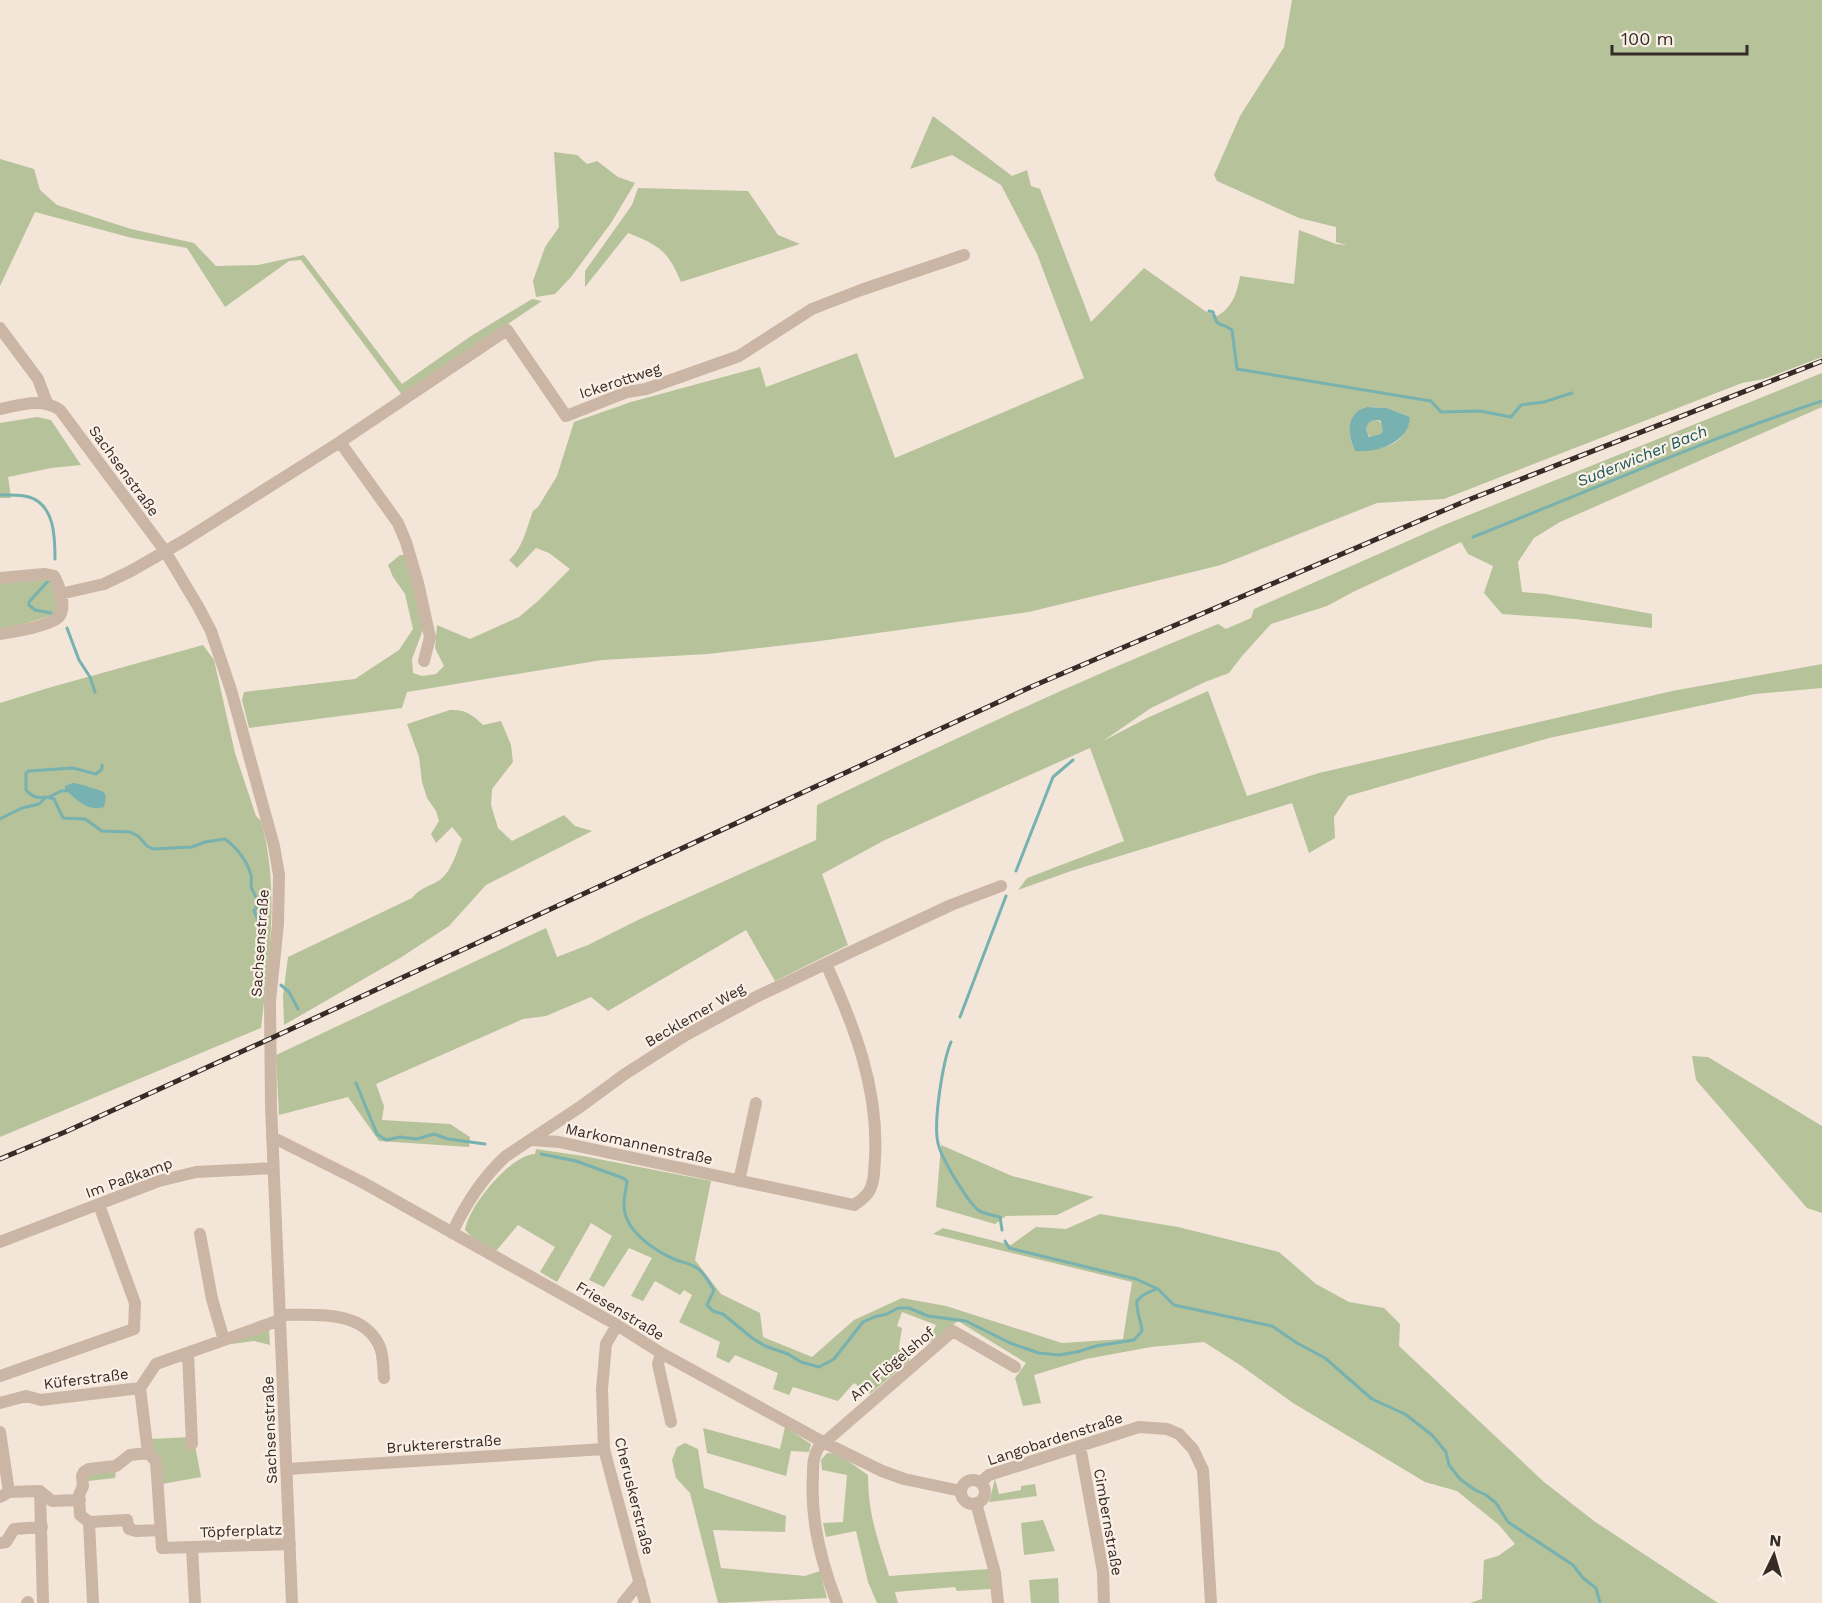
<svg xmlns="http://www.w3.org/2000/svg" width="1822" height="1603" font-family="'Work Sans',sans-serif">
  <rect width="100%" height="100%" fill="#f3e6d9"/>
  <path fill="#b6c299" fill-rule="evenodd" d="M1292,0H1822V357L1764,379L1742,383L1444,499L1377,503L1221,565L1029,612L820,641L708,654L602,660L407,692L402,708L249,728L242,700L244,692L355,679L399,650L413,629L405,594L393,577L388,565L400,555H406L424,627L412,659L413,673L422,676L436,674L444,666L435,648L437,625L470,639L519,617L538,601L570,569L549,553L536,548L517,568L509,560C523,548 527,527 533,511L538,507L557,476L574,422L631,402L760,367L766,387L857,353L895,458L1084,378L1037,254L1001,185L952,155L910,169L933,116L1012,176L1027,170L1031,186L1040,189L1091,322L1144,268L1205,311L1217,316C1233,307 1237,293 1240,276L1294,284L1299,230L1336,244L1347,245L1336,242V227L1299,218L1217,181L1214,175L1240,116L1284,47ZM1367,407L1387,408L1410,417C1403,450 1383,447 1355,451C1347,434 1347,412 1367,407Z
    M554,152L577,155L587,164L597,161L618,177L635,183L611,223L571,277L555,294L536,297L533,281L545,247L559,227Z
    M0,159L34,169L40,190L57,205L131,229L194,243L216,266L258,265L304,255L402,384L471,336L532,299L542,301L402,395L301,260L289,261L225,307L187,248L132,238L35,212L0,286Z
    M638,188L748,191L778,235L800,244L681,282C668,251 659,245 628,233L585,287V271L632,205Z
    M1822,373V407L1560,522L1534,538L1518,562L1522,592L1546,594L1652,614V628L1575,619L1502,614L1484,593L1493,566L1468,554L1461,542L1355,591L1327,606L1271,624L1242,656L1229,673L1205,682L1151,708L1103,741L1147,718L1208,691L1247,796L1319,773L1672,691L1822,664V688L1755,694L1549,738L1348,796L1334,817L1335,838L1309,853L1292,803L1071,871L1018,890L1027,878L1124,841L1090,748L885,840L822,874L848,945L775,981L746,930L608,1011L591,997L546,1016L523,1019L376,1084L384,1106L382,1120L450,1124L470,1137L469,1147L379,1141L348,1097L279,1115L276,1055L546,928L557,957L588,945L640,919L816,840L817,805C949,741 1082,679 1218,624L1226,629L1251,618L1254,609L1444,525Z
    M37,417L51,420L81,465L51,468L8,477L11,498H0V423Z
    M1366 429a9 9 0 1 1 18 0a9 9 0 1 1-18 0Z
    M46,577L52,581L58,608L54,615L0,631V581Z
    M203,645L214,660L235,753L256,816L261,821C280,889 269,958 261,1028L0,1137V703L48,688Z
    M450,710C465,709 473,715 483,725L501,721L511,745L513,762L492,789L491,805L498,828L512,841L564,815L575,826L592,831L486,885L449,926L400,958L284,1025L283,996L288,957L412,898C423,885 431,887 441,879C452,870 457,851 462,839L452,827L436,843L431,834L439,821L436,811L427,798L422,782L419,757L407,724Z
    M1692,1056L1708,1057L1822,1126V1213L1807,1208L1696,1080Z
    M941,1145L1012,1176L1094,1197L1057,1215L1006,1216L995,1224L936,1207Z
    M536,1149L583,1156L711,1181L695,1260L721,1294L760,1313L763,1337L812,1357L854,1320L902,1298L946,1306L1062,1343L1123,1339L1132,1282L933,1234L943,1228L1011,1245L1036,1227L1066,1229L1100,1214L1178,1227L1279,1252L1316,1284L1349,1302L1384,1308L1400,1324L1399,1346L1544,1482L1594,1521L1718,1603H1470L1482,1599L1484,1560L1498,1556L1515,1544L1499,1525L1457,1491L1425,1482L1293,1403L1240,1365L1204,1342L1151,1347L1086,1359L1034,1375L1041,1403L1023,1406L1015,1378L1026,1363L958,1321L928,1344L936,1325L902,1312L897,1326L902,1328L899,1347L910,1353L909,1361L870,1394L854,1383L838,1401L793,1387L789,1395L773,1389L778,1373L735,1355L729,1363L716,1357L720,1342L679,1322L692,1295L684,1290L680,1295L655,1281L643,1301L631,1296L652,1258L629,1248L604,1287L589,1280L612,1236L591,1223L557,1282L540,1272L555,1247L518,1225L496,1251L472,1237L465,1230C469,1206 510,1155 535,1154Z
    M269,1329L270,1345L254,1341L232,1344V1340Z
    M785,1427L811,1444L809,1452L791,1451L786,1476L707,1453L703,1428L780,1449Z
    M191,1437L194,1440L201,1477L162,1484L151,1439Z
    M685,1443L698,1449L704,1488L786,1516L785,1532L713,1530L721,1568L805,1576L820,1571L827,1598L718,1603L690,1493L676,1478L672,1460L677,1447Z
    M827,1453L838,1454L868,1475C868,1515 878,1539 889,1576L989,1569L991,1589L957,1591L955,1587L895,1592L898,1603H877L868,1582L856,1531L826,1537L823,1523L843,1522L847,1475L822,1470L821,1460Z
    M116,1472L115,1478L88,1481L86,1479L88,1473Z
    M995,1479L999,1494L1021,1490V1486L1035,1484L1037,1496L989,1502Z
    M1043,1520L1055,1551L1024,1555L1021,1523Z
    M1058,1578L1059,1603H1031L1029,1580Z"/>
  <path fill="#77b1b0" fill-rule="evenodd" d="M1367,407L1387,408L1410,417C1409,443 1377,453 1355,451C1347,434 1346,412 1367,407ZM1378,420L1381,421L1383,431L1381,434L1369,437L1366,430C1367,423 1370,420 1378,420Z
    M73,783C78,783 99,790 104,792L106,797L104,807C88,812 76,800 65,789V786Z"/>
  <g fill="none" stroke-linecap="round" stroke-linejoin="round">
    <path stroke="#77b1b0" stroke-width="3" d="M1209,311L1213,312C1218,330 1219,320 1232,330L1237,369L1431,401L1441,412L1480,411L1511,417L1521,405L1544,402L1572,393
      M0,495C9,495 20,494 29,497C55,505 55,538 55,559
      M1473,537C1589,491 1704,440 1822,401
      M49,580L29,602V605L35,610L51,613
      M67,628L79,660L90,677L95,692
      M45,797C37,799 31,796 26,790V773L29,771L73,768L96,774L102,769V765
      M49,797L61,791H67
      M0,819L22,808L39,804L46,797L54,799L63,818L85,819L102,831L130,832L138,836L147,846L153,849L192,847L205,842L225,839C237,848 247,861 251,875C252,880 250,885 252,889C256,898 261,902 254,911L260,925V948
      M1016,871L1053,777L1073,760
      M281,985L289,992L298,1009
      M960,1017L1006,896
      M951,1042C943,1061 933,1122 938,1143C941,1158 966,1199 978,1210C983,1214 993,1215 1000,1217L1002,1230
      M356,1083L377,1134L386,1140L400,1137L417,1139L434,1134L448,1139L485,1144
      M541,1154L576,1161L623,1178L627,1181C626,1189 624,1197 624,1205C624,1231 655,1251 676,1260C684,1263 690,1263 697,1268C705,1273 709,1283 714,1290L707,1305L713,1311L723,1314L752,1338L765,1346L788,1354L801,1362L819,1367L834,1359L863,1322L874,1317L887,1314L898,1308H909L928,1316L966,1321L1010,1343L1039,1353L1059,1355L1077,1352L1096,1346L1134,1340L1142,1331C1141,1320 1136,1312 1137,1301L1143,1295L1156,1289
      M1005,1241L1009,1248L1013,1249L1136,1279L1158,1289L1174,1305L1272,1326L1297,1343L1325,1358L1372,1399L1405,1414L1432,1435L1446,1452L1449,1465L1460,1479L1475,1490L1486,1495L1496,1503L1508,1522L1573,1565L1583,1578L1596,1588L1600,1603"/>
    <path stroke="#cbb5a5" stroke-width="12" d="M0,328L38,379L47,403
      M0,409C20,405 42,397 60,410L165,551L199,608L211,631L231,690L274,846L279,875L278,924L270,1001L271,1106L292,1603
      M340,442L398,523L406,542L418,583L430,637L424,661
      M0,578L44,574L54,576C59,585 67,607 59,617C50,626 13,632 0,634
      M60,594L104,584L131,571L185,540L340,442L507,330L566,416L627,392L646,389L739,356L812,309L861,290L964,255
      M272,1137L362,1182L617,1325L661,1353L823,1442L882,1471L904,1479L961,1491
      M532,1140L559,1142L854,1205C859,1202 864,1198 868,1193C875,1183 874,1169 875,1158C879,1089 854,1025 826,964
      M739,1181L756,1103
      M452,1233C466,1203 482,1178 506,1156L580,1107L625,1074L686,1035L756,997L840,957L951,905L1001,886
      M200,1234L212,1299L224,1340
      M0,1242L159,1181L196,1172L273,1168
      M280,1315C313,1315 362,1309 379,1345C384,1355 383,1368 384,1378
      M617,1325L606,1344L602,1389L604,1449L645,1603
      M188,1353L192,1444
      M661,1353L658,1364L671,1422
      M0,1376L134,1329L135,1303L99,1205
      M140,1388L148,1453L156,1461L162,1548L290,1544
      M0,1403L26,1396L41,1400L140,1388L156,1364L280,1320
      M0,1432L9,1492
      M1080,1446L1103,1572L1104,1603
      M148,1453L130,1455L116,1466L89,1469L84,1472L82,1476L83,1486L79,1495L80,1515L89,1522L127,1520L129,1529L136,1531L161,1530
      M287,1469L604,1449
      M961 1492a12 12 0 1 1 24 0a12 12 0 1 1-24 0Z
      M981,1482L989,1475L1139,1427L1167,1429L1179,1434L1193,1449L1203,1470L1211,1603
      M40,1491L43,1603
      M0,1497L9,1492L40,1491L52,1501L80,1500
      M976,1503L995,1573L998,1603
      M89,1522L93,1603
      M0,1543L6,1542L14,1529L42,1527
      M192,1547L195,1603
      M27,1603L28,1602
      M623,1603L640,1582
      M837,1603C821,1562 810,1520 813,1475C813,1466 813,1457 818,1448L953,1331L1015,1367"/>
    <g stroke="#362b27" stroke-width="5">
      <path id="rail" d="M0,1159L65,1132L276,1036L1033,686L1468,500L1822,361"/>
    </g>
    <use href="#rail" stroke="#faf0e6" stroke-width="3" stroke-dasharray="9" stroke-linecap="butt"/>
  </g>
  <g text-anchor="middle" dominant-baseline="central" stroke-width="4.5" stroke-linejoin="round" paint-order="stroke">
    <g font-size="15" fill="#362b27" stroke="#faf0e6">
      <text transform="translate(620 381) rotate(-18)">Ickerottweg</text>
      <text transform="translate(124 471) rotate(54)">Sachsenstraße</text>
      <text transform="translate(260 943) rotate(-86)">Sachsenstraße</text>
      <text transform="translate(695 1015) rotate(-30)">Becklemer Weg</text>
      <text transform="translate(639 1144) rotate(12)">Markomannenstraße</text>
      <text transform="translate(129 1178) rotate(-20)">Im Paßkamp</text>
      <text transform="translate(620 1311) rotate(31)">Friesenstraße</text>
      <text transform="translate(892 1364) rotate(-40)">Am Flögelshof</text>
      <text transform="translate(86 1379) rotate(-7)">Küferstraße</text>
      <text transform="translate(270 1430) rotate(-92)">Sachsenstraße</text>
      <text transform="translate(1055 1439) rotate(-18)">Langobardenstraße</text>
      <text transform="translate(444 1444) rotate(-4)">Bruktererstraße</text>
      <text transform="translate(634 1496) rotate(76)">Cheruskerstraße</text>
      <text transform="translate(1108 1522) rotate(80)">Cimbernstraße</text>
      <text transform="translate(241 1531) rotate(-2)">Töpferplatz</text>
    </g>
    <g font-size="16" font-style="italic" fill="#1a585a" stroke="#faf0e6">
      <text transform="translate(1642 456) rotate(-22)">Suderwicher Bach</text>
    </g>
  </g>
  <g transform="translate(1774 1555) rotate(5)" stroke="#faf0e6" stroke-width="4.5" paint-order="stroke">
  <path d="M0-4.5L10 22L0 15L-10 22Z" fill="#362b27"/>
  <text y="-9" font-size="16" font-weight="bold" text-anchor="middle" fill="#362b27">N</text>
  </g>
  <path d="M1612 45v9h135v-9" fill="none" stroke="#362b27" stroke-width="3"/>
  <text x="1621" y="45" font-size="18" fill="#362b27" stroke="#faf0e6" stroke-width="4.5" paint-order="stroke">100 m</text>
</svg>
